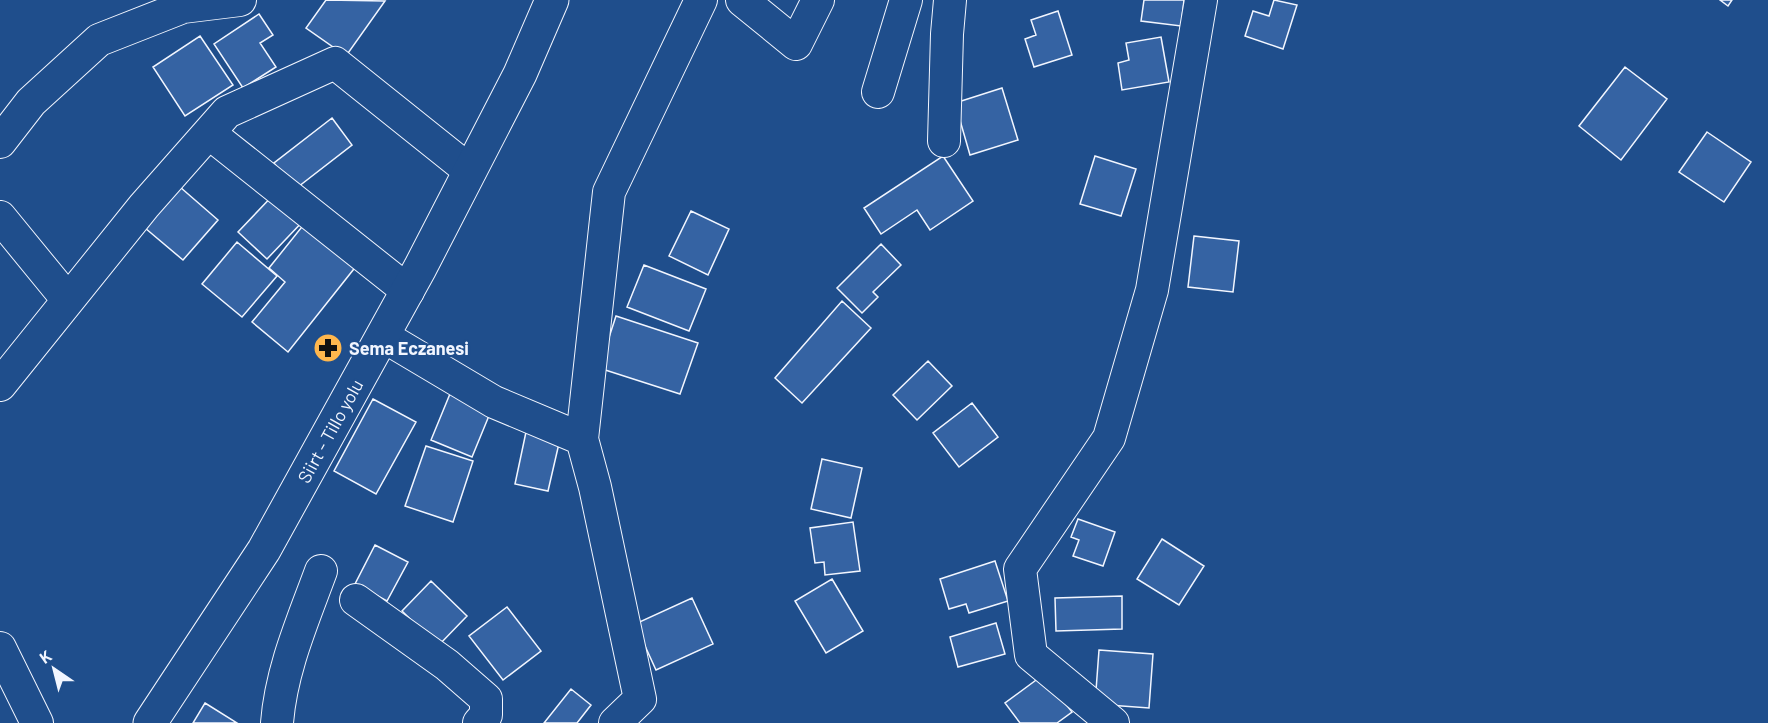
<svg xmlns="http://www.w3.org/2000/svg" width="1768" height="723" font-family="Barlow,sans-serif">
  <rect width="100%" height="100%" fill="#1f4e8c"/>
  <path fill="#3563a3" stroke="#f2f6ff" stroke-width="1.5" d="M326,0L385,1L346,56L306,28Z
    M1144,0H1184L1181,26L1141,21Z
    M1274,0L1297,5L1283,49L1245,36L1253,11L1269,16Z
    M1720,0H1732L1728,6Z
    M1058,11L1072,55L1034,67L1025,39L1036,35L1031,20Z
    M259,14L273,35L260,43L276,67L243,88L214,44Z
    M200,36L233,85L185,116L153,67Z
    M1161,37L1169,82L1122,90L1118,63L1129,60L1126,43Z
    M1625,67L1667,99L1621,160L1579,126Z
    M1002,88L1018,140L970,155L955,103Z
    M332,118L352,145L294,190L274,163Z
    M1707,132L1751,162L1724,202L1679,172Z
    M943,156L973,201L930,230L917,210L881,234L864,208Z
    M1095,156L1136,169L1121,216L1080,204Z
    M180,187L218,220L183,260L145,228Z
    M277,191L306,218L267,259L238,232Z
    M691,211L729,229L708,275L669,256Z
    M309,218L361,260L288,352L252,322L285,282L269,268Z
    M1194,236L1239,241L1233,292L1188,287Z
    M237,242L277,276L242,317L202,284Z
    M881,244L901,265L873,292L878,297L862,313L837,288Z
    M644,265L706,289L689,331L627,307Z
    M842,301L871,328L802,403L775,378Z
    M616,316L698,343L680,394L599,368Z
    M928,361L952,386L917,420L893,395Z
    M452,389L493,406L472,457L431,440Z
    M373,399L416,422L376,494L334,471Z
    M972,403L998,437L959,467L933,433Z
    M526,432L560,439L548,491L515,484Z
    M426,446L473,461L453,522L405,506Z
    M822,459L862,468L851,518L811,509Z
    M1078,519L1115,532L1103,566L1073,556L1079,540L1071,537Z
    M853,522L860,571L825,575L824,562L815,563L810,528Z
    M1162,539L1204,566L1179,605L1137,579Z
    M375,545L408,562L387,601L355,584Z
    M995,561L1008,601L969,613L966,604L949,609L940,579Z
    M832,579L863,631L826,653L795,601Z
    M431,581L467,616L438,646L402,611Z
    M1122,596V629L1056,631L1055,598Z
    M692,598L713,644L656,670L635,624Z
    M507,607L541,651L503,680L469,636Z
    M996,623L1005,654L958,667L950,637Z
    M1099,650L1153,654L1149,708L1095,704Z
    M1043,675L1072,712L1057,723H1020L1005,703Z
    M571,689L591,705L577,723H544Z
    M205,703L237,723H193Z"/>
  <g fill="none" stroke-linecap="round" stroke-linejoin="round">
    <g stroke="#f2f6ff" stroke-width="34">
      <path id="minor" d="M742,0L796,44L818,0
        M878,92L906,0
        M209,133L408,291
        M944,141L947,34L950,0
        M0,142L31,102L99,40L183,7L240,0
        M0,217L68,300
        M383,336L494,402L582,439
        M0,385L144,206L227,112L335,63L470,171
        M356,600L447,665L486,699V715L479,723
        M0,648L37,723
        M277,723C281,670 303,620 321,571
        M615,723L640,699L595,487L582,439L609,192L701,0
        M1113,723L1031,655L1020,569L1109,438L1152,290L1201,0"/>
    </g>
    <g stroke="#f2f6ff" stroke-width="35">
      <path id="major" d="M150,723L264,550L420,268L520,74L552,0"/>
    </g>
    <use href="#minor" stroke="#1f4e8c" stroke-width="32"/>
    <use href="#major" stroke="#1f4e8c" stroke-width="33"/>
  </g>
  <defs>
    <g id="pharmacy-disc" transform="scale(1.5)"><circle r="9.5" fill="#ffb74d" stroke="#1f4e8c"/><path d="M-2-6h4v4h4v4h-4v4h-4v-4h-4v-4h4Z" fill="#111"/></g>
  </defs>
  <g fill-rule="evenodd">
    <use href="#pharmacy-disc" x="328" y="348"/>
  </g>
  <g text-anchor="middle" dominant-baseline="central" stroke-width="4.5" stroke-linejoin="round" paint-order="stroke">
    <g font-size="18" font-weight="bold" fill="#f2f6ff" stroke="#1f4e8c" text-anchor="start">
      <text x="349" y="348">Sema Eczanesi</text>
    </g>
    <g font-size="18" fill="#f2f6ff" stroke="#1f4e8c">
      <text transform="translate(330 431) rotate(-61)">Siirt - Tillo yolu</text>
    </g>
  </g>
  <g transform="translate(54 669) rotate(325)" stroke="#1f4e8c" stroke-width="4.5" paint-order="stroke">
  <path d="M0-4.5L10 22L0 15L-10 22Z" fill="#f2f6ff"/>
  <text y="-9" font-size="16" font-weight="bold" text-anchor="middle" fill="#f2f6ff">K</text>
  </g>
</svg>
